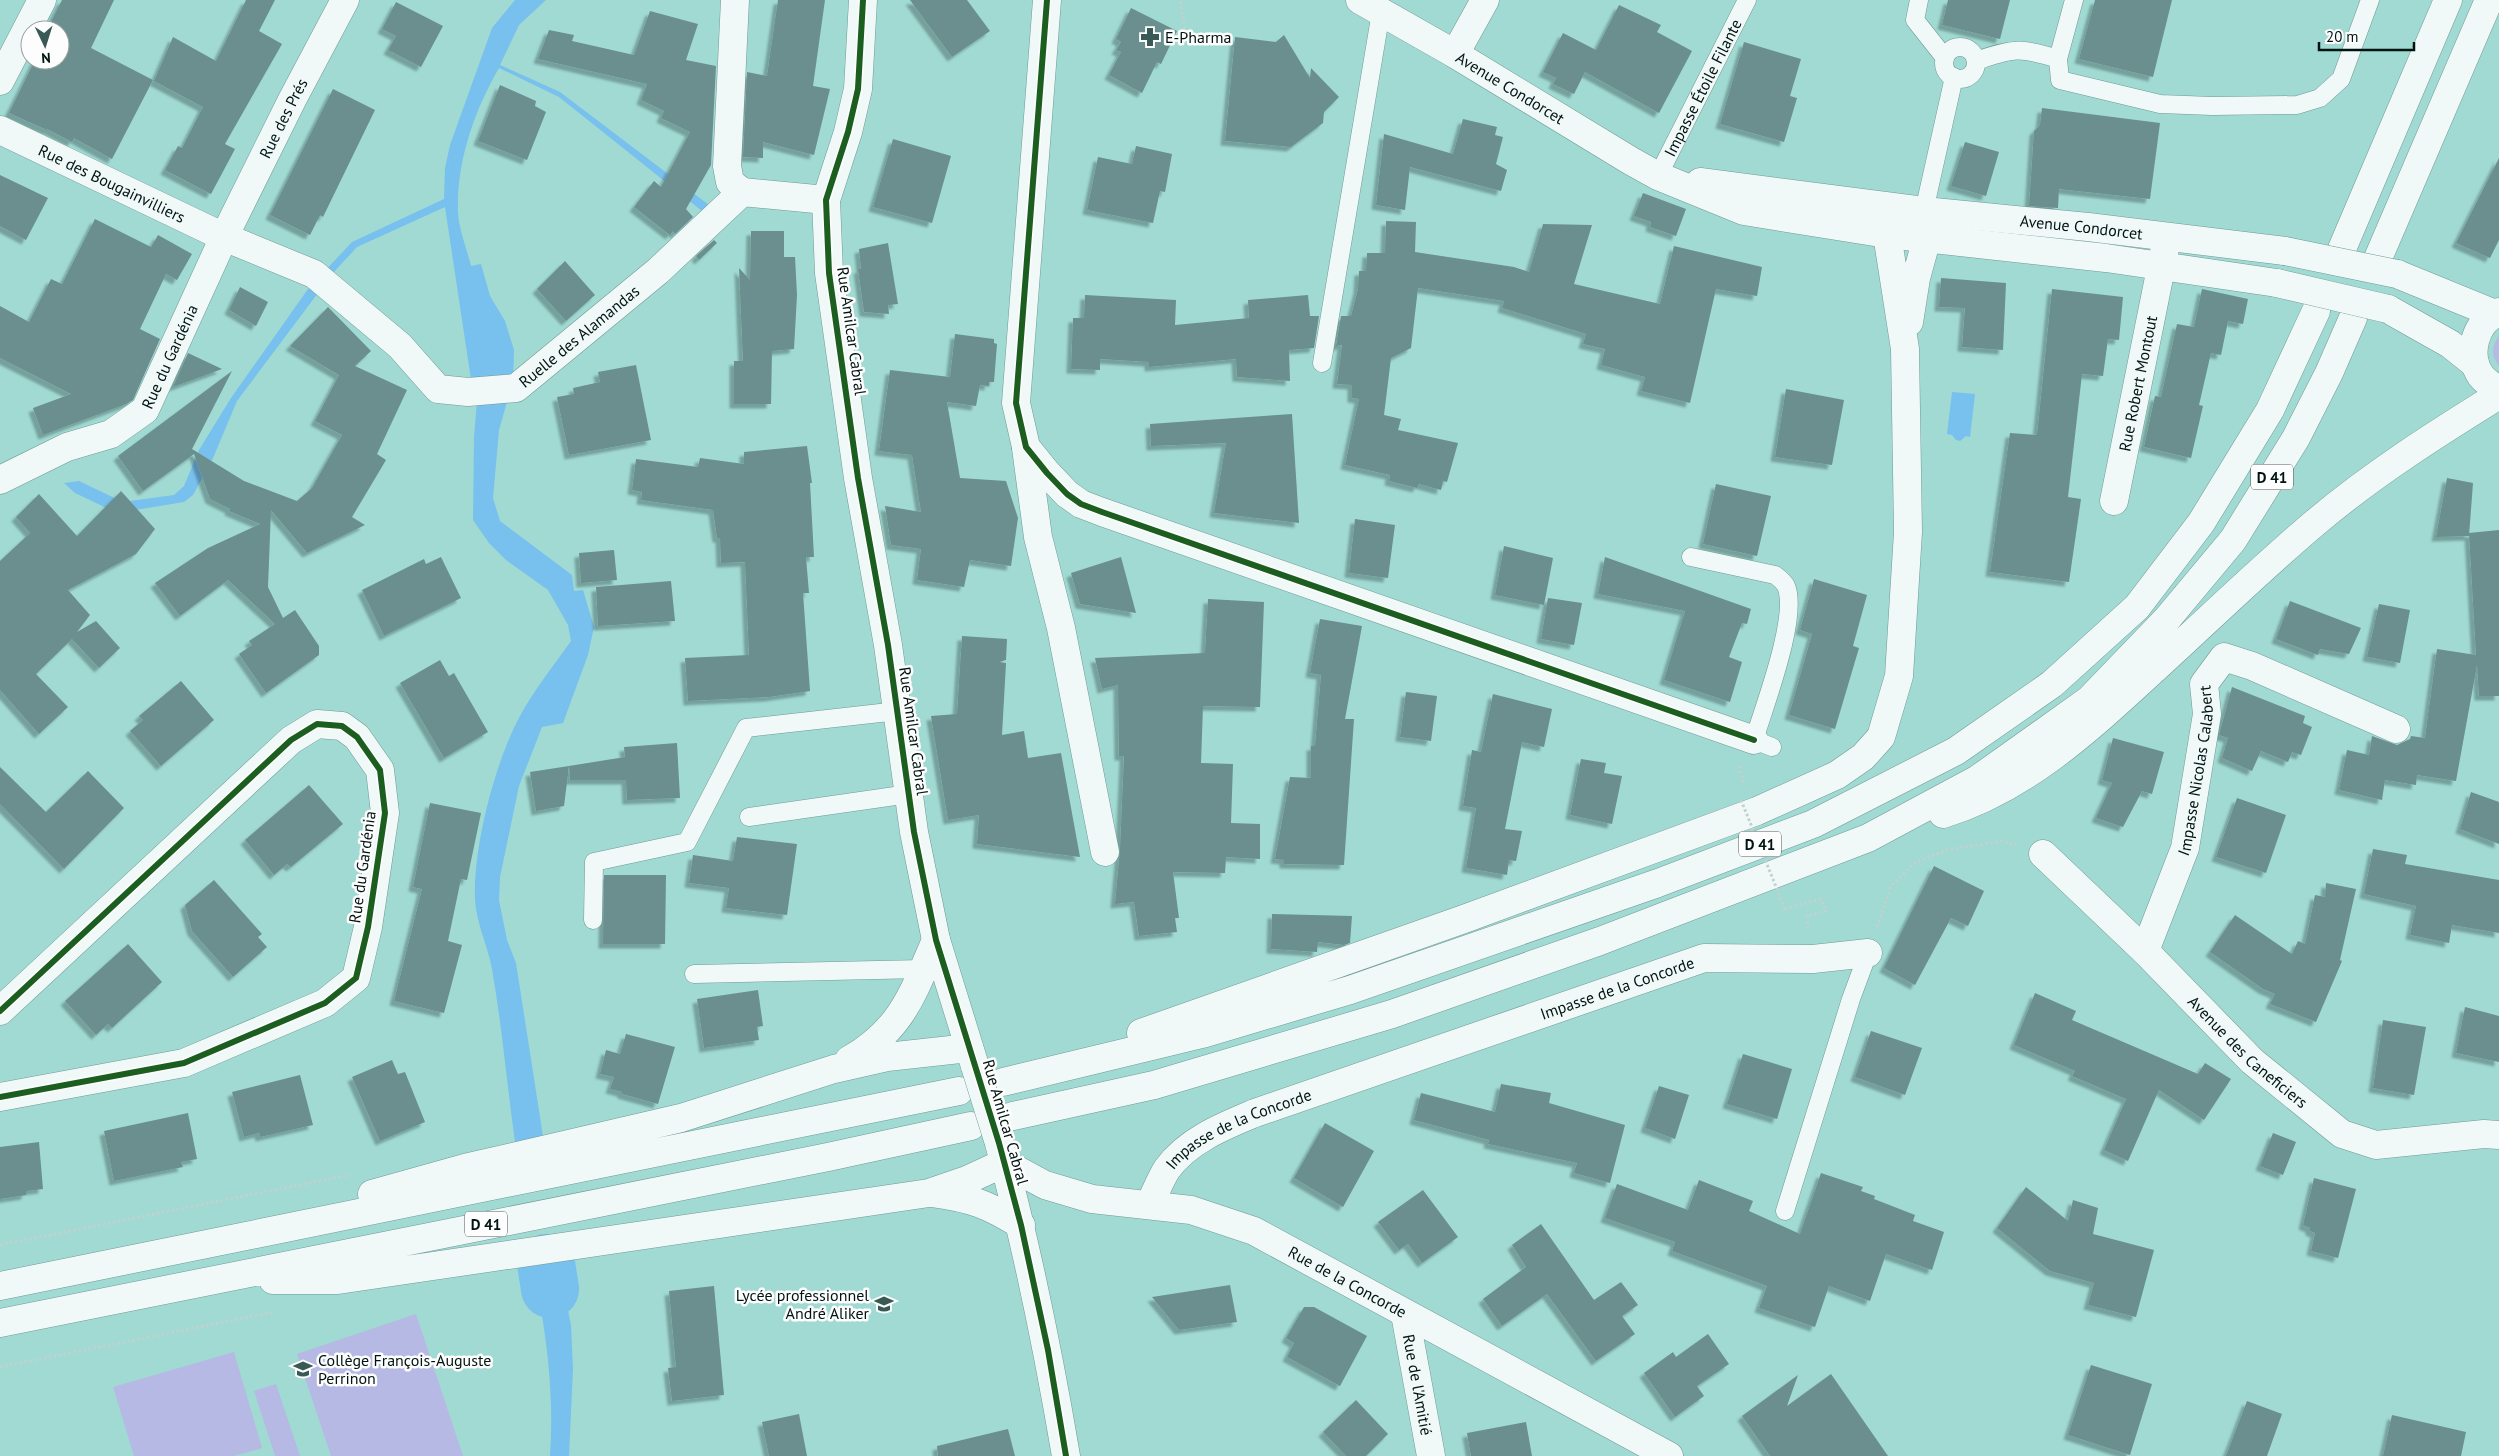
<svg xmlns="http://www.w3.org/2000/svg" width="2499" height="1456" font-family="'PT Sans',sans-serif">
  <defs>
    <filter id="shadow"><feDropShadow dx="-4.5" dy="4.5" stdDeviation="1" flood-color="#0004"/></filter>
  </defs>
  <rect width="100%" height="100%" fill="#a0dad3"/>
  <path fill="#b5b9e4" d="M2499,336V366C2491,356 2491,346 2499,336Z
    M416,1314L463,1456H331L297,1354Z
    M234,1352L262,1448L234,1456H134L113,1387Z
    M276,1384L300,1456H275L254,1391Z"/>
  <path fill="#78c0ed" d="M515,0H546L519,25L500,65L560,92L709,205L702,211L559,97L499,68C474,111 456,163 458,213C459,230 467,249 471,266L481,264L490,296L505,321L514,350L513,381L499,430L493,498L500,521L572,575L574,591L583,590L594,627L588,655L563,723L542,727L519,786L500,877L499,900L507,940L516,963L543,1136L515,1142C507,1085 502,1026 492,969C488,946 476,923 475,899C473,847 495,762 520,716C534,690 554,665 571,641L568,625L548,590L506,560L489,543L473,520L474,437L477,401L472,386L445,207L357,247L333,273L237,401L213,458L193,495L184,502L117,513L75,493L64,483L79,481L123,502L174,495L184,486L199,450L231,398L308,289L352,242L444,199L445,168L450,145L492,28Z
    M1952,392L1975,394L1970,437L1966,436L1960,441L1956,440L1952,435L1947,434Z
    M563,1286L571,1325L573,1369L569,1456H550C554,1401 548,1346 538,1292Z"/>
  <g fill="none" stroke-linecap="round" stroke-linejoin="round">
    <path stroke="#78c0ed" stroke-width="58" d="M546,1263L550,1289"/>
  </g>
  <path fill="#6a8f8e" filter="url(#shadow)" d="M62,0H114L91,48L153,80L112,159L74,138L72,142L47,129V130L9,113L35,60H60V30H47Z
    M246,0H275L259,31L282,44L225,144L235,149L211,194L165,170L178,146L182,148L203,107L154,81L173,37L216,61Z
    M778,0H825L813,86L830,89L814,155L763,142V158L743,157L747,72L767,76Z
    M910,0H967L990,31L952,57Z
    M1948,0H2010L2000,39L1942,25Z
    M2095,0H2172L2153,77L2079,59Z
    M396,2L443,26L421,67L388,50L396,36L382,29Z
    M1619,5L1661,25L1657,32L1692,51L1659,113L1585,72L1574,94L1553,84L1556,78L1543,72L1563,33L1596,50Z
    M1131,8L1177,31L1161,64L1157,62L1142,93L1109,75L1121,52L1116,50L1121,42L1116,39Z
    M650,11L698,24L686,60L716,66L711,165L686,209L693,217L675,234L673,231L670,235L634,207L654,181L661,187L690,132L661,118L664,111L641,100L647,84L538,59L549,30L574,35L572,41L634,55Z
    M1284,35L1310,78L1311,68L1339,97L1324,112L1323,123L1291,147L1225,141L1235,37L1276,42Z
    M1744,42L1801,59L1790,96L1797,98L1784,142L1720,124Z
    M500,85L536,101L535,106L546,112L527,160L478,141Z
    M333,89L375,110L323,217L320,215L310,235L270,215Z
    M2042,108L2160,123L2150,199L2059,189L2058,208L2029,206L2034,131L2040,125Z
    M1463,119L1497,127L1495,135L1503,137L1496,164L1507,170L1501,191L1410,167L1405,210L1376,205L1384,134L1453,154Z
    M893,139L951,156L932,223L873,207Z
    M1965,142L1999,152L1986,196L1951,186Z
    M1136,146L1172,154L1165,192L1160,191L1153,223L1087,210L1098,157L1132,164Z
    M2499,158V240L2490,258L2456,243Z
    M0,175L48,198L26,240L0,226Z
    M1643,193L1686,209L1676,236L1650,227L1651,222L1634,216Z
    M95,219L151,247L158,235L192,254L177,280L166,274L140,329L160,339L133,400L126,404L43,435L33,408L71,394L0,358V306L29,322L51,279L62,284Z
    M1386,221L1416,222L1415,252L1514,267L1529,272L1543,224L1592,225L1574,284L1660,304L1674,246L1762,267L1757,296L1716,289L1690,403L1641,391L1645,377L1601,365L1605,349L1583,344L1586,334L1502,308L1504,301L1418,288L1411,348L1391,358L1384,415L1401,419L1398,430L1458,443L1447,482L1443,481L1441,490L1419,484L1417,488L1389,481L1390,475L1345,465L1359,399L1352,398V385L1337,384L1342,345L1336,346L1341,316H1351L1358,289L1359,271H1366L1367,253H1385Z
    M751,231H784V257H795L797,295L794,349L772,351L771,404H734V361H743L739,268L750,280Z
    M714,240L717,243L699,260L696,256Z
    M888,243L898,304L888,305L889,314L864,312L858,269H861L859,249Z
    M565,261L595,295L566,321L537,289Z
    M1941,278L2006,283L2003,350L1962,347L1965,308L1939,307Z
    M240,287L268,302L256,326L229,310Z
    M2052,289L2123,297L2119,340L2108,339L2103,376L2082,374L2068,497L2081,499L2069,582L1990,572L2010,433L2037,435Z
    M2202,289L2248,299L2243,324L2228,321L2221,355L2211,353L2199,405L2203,406L2191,458L2144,447L2155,396L2161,397L2177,324L2194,327Z
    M1085,295L1176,300L1175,325L1249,318L1248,300L1308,295L1310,316H1319L1314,348L1289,350L1290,381L1237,377L1236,359L1149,367V362L1100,359V370L1071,369L1073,318H1084Z
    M328,307L371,351L355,366L407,390L377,454L386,460L352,517L365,525L307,553L271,510L268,587L283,618L295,610L319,646V655L266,693L239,654L252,645L249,641L275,624L228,580L180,616L155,583L208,548L260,524L229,511L230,509L210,499L194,454L143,491L118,456L232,371L192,449L244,481L297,501L312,488L342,435L315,421L339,375L290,346Z
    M955,334L994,339V343L997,344L994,382H989V386L980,385L976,406L947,402L960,478L1006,481L1018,518L1011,566L970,560L964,587L917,580L921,549L891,545L885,506L921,512L912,455L879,451L890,370L950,377Z
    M188,353L222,369L173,387Z
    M636,365L651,440L569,455L557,397L574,394L573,388L600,382L598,372Z
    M1786,389L1844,400L1832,465L1775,457Z
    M1292,414L1299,523L1214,513L1226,443L1151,446L1150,424Z
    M807,446L812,483H810L814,557H806L809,593H803L810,691L769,697L688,701L685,658L749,655L745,562L721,563L720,538H717L713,510L641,500L642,492L632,490L636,459L698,467L700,458L744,464V452Z
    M2447,478L2473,483L2469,536L2436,537Z
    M1716,484L1771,496L1757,556L1703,544Z
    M121,491L155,529L136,554L68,590L90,615L77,632L96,621L120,648L99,668L72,639L36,674L68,707L39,734L0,690V561L30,533L16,517L39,494L77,536Z
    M1355,519L1395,525L1388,578L1349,573Z
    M2499,530V696H2479L2477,665L2456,781L2417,775L2416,785L2385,780L2382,800L2339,790L2347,750L2369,755L2372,736L2397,745L2410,739L2411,736L2425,738L2437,649L2476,655L2469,533Z
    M1504,546L1553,558L1544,605L1495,595Z
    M614,550L617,580L581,583L579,553Z
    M441,557L461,598L384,636L362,590L424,559L426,564Z
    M1121,557L1136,613L1080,604L1071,573Z
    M1605,557L1751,609L1747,624L1742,623L1729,657L1742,662L1730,702L1664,680L1685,611L1598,594Z
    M1814,579L1867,595L1853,646L1859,648L1835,729L1789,715L1812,634L1800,630Z
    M671,581L675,621L598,626L596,587Z
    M1548,598L1582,603L1574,645L1541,639Z
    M1208,599L1264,602L1260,707L1203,706L1201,763L1233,764L1231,823L1260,824V859L1226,857L1225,873L1173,872L1179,918H1175L1177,932L1139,936L1134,902L1115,904L1120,849L1124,756H1119L1118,685L1102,689L1095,658L1205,653Z
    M2290,601L2361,628L2349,654L2320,649L2318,655L2276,639Z
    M2379,604L2410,610L2400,663L2367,657Z
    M1320,619L1362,626L1345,719H1354L1344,865L1284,864V860L1275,859L1290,777L1311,778V746H1315L1321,675L1310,673Z
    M962,636L1007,639L1006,660L999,662L1006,663L1002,735L1024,731L1028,758L1061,753L1080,857L977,844L979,815L948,820L931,716L957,714Z
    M440,660L449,676L454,673L488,732L444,758L400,683Z
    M181,681L214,720L161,766L130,731L143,720L139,716Z
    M2232,687L2305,716L2303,723L2312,727L2301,755L2292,752L2288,762L2261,751L2252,771L2222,758L2228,738L2219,735Z
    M1406,692L1437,696L1431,741L1400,737Z
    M1493,694L1552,709L1544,747L1522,742L1505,829L1522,831L1516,861L1509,860L1507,875L1466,868L1476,808L1463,806L1472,750L1481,752Z
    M2113,738L2164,752L2152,794L2142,791L2123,827L2096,818L2112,783L2102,780Z
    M677,743L680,798L627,800L626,780H570L569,766L625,757L624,747Z
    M1581,759L1606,763L1604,773L1622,776L1612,824L1570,815Z
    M569,766L564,806L536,811L530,772Z
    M0,767L46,812L88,771L124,808L64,869L0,804Z
    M309,785L343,824L291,867L287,864L274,875L245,840Z
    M2471,792L2499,802V844L2460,829Z
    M2237,798L2286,815L2266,873L2216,857Z
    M430,803L481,813L467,880L461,879L448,941L462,945L444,1013L394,1001L422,889L413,887Z
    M737,837L797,844L787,915L726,908L729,888L689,883L693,855L733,861Z
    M2373,849L2407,855L2405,864L2499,880V933L2452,925L2449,943L2410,935L2416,906L2364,894Z
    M1934,866L1984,891L1968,926L1951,918L1915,985L1884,968Z
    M604,875H666L665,944H603Z
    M214,880L262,934L258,937L267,947L233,977L192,931L185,905Z
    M2326,883L2356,889L2340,960L2342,961L2316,1022L2270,1004L2275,994L2263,989L2210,952L2235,915L2292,954L2298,941L2305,944L2315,895L2325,897Z
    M1272,914L1352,916L1350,943L1344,945L1318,942L1317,952L1271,949Z
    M128,944L162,982L112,1028L108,1024L96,1035L65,1001Z
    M758,990L763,1026L757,1027L759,1040L704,1048L697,999Z
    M2035,993L2076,1011L2072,1020L2198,1074L2205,1063L2231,1079L2204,1120L2159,1090L2128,1161L2104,1150L2126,1099L2072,1076L2075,1071L2014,1045Z
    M2465,1007L2499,1016V1062L2456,1053Z
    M2383,1020L2426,1027L2414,1095L2373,1088Z
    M1871,1031L1922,1048L1905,1095L1855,1077Z
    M626,1034L675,1047L658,1104L622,1094V1092L610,1089L614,1077L600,1074L606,1050L620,1054Z
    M1743,1054L1792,1069L1777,1119L1727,1104Z
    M392,1060L398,1074L405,1072L425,1122L380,1141L352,1077Z
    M300,1075L313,1125L260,1137L259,1133L244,1137L232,1092Z
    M1501,1084L1551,1093L1549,1103L1625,1125L1610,1183L1574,1173L1577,1163L1488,1144L1489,1140L1414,1120L1421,1093L1495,1112Z
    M1659,1086L1689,1095L1675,1139L1645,1128Z
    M188,1113L197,1159L181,1162L183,1167L114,1181L104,1131Z
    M1325,1123L1374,1151L1343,1207L1294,1178Z
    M2273,1133L2296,1142L2283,1175L2260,1166Z
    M39,1142L43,1189L26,1191V1195L0,1199V1147Z
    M1821,1173L1863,1187L1861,1191L1875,1196L1874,1199L1915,1215L1913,1221L1944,1232L1932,1270L1886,1254L1870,1301L1829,1286L1815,1327L1759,1308L1767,1286L1672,1251L1675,1242L1605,1218L1617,1184L1688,1210L1699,1180L1753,1201L1749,1211L1800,1234Z
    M2314,1178L2356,1189L2338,1258L2311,1251L2315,1233L2310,1231V1228L2303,1225Z
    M2026,1187L2068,1221L2073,1200L2098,1208L2093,1234L2154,1250L2136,1317L2088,1305L2094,1283L2050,1271L1997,1228Z
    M1423,1190L1458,1237L1422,1263L1408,1244L1399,1250L1378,1222Z
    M1541,1224L1594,1300L1621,1282L1638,1305L1622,1316L1635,1334L1596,1361L1547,1294L1502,1326L1483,1299L1526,1267L1512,1245Z
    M1230,1285L1237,1322L1179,1330L1152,1297Z
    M714,1286L724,1395L672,1401L668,1368L676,1367L669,1291Z
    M1304,1307H1314L1367,1336L1340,1386L1287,1357L1294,1343L1286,1338Z
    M1708,1334L1729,1364L1697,1386L1704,1396L1675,1417L1644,1373L1673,1352L1676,1357Z
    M2091,1365L2152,1384L2130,1455L2068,1435Z
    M1831,1374L1888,1456H1770L1742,1416L1798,1375L1787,1406Z
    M1356,1400L1388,1434L1366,1456H1346L1323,1432Z
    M2247,1401L2282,1414L2267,1456H2226Z
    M799,1414L807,1456H769L762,1422Z
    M2392,1415L2466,1432L2461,1456H2383Z
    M1526,1422L1532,1456H1471L1467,1433Z
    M1008,1429L1015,1456H938L937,1446Z"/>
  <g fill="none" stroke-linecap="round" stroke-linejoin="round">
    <path stroke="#88bcb6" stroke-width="28" stroke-dasharray="28 14" stroke-linecap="butt" d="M2353,318L2376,263"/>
    <g stroke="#6f9a95" stroke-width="19">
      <g id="lane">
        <path d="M1919,0L1915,20L1945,58"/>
        <path d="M2074,0L2058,59L2060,80L2160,104L2212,106L2297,105L2320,98L2341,79L2370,0"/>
        <circle cx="1960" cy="63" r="16"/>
        <path d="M1976,61C2013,48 2021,47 2058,59"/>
        <path id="s1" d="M1658,176L1747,0"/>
        <path d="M1924,211L1954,77"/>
        <path d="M1322,363L1381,12"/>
        <path d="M1691,557L1775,575C1779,578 1784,582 1786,586C1799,616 1764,707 1754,740L1772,747"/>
        <path d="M749,817L909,794"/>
        <path d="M593,920L594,862L687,842L746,728L898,711"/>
        <path d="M694,974L923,969"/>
        <path d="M1785,1211L1851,999L1868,953"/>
      </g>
    </g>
    <g stroke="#6f9a95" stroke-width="29">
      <g id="street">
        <path d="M735,0L727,166L730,182L742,192"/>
        <path d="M1047,0L1016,403L1026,447L1047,473L1067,494L1081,504L1102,512L1754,740"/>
        <path d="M1455,54L1485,0"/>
        <path d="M0,81L42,0"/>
        <path id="s2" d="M0,130L224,237L314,274L400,346L438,389L468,392L516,388L658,271L742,192L826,200"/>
        <path d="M1026,448L1038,537L1061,628L1105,852"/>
        <path id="s3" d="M0,480L67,447L111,434L145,410L224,237L292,100L345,0"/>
        <path id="s4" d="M2114,501L2167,238"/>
        <path id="s5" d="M2043,854L2145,951L2252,1061L2342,1134L2376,1145L2484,1134L2499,1135"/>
        <path id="s6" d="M2145,951L2185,848L2207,714L2204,684L2224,657L2252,666L2396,729"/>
        <path d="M0,1011L291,740L317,724L342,726L357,737L380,770L385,813L368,927L356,978L325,1003L184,1063L0,1097"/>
        <path id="s7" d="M1004,1163L1045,1185L1092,1199L1191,1210L1254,1231L1669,1456"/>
        <path id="s8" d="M1149,1205C1155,1194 1160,1180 1167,1169C1188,1140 1224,1126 1255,1113L1704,958L1813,959L1868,953"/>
        <path id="s9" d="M1405,1314L1431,1456"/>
      </g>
    </g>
    <g stroke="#6f9a95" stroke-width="29">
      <g id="secondary">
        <path d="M863,0L858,89L848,132L826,200L829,273L858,478L888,645L914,832L936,940L975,1066"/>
        <path id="s10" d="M1360,0L1455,54L1631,161L1658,176L1744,211L1887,234L2106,258L2277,283"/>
        <path id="s11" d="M1700,182L1924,211L2088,227L2285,251"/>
        <path d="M2397,274L2495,314"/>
        <path d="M2388,309L2450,344L2475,364"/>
        <path d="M2499,312C2475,321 2466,355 2481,376C2486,382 2492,386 2499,390"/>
        <path d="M999,1143C1027,1247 1048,1350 1066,1456"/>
      </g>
    </g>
    <g stroke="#6f9a95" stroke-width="29">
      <path id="highway" d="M2339,256L2448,0
        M2376,263L2489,0
        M1909,322L1916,278L1927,238
        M1943,814C2025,789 2089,729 2151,672C2206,622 2259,570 2316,522C2373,474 2436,434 2499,395
        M1141,1033L1464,919L1757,811L1837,775L1863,757L1881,737L1899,676L1908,532L1905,349L1887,234
        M849,1060C902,1030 913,993 936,940
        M1003,1082L1202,1034L1350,990L1658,883L1813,824L1956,751L2052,684L2137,607L2201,523L2270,410L2316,311
        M1013,1116L1154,1085L1392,1014L1600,941L1868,838L1978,779L2089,700L2167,619L2233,540L2296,438L2329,373L2353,318
        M933,1193C971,1198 989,1205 1021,1225
        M372,1194L465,1168L681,1118L834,1069L887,1057L969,1048
        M273,1280H338L929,1193L967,1180L1004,1163
        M0,1286L959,1091
        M0,1323L828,1157L971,1126"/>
    </g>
    <path stroke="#c0d2d0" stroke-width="3" stroke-dasharray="2.5 2.5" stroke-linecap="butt" d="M1172,42L1179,45L1185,32L1180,0
      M1739,766L1744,784
      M1785,909L1821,899L1826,911L1807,916L1808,928
      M1877,927L1891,886L1916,862L1947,850L2002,841L2016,845
      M0,1245L349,1175
      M0,1367L274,1312"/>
    <use href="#lane" stroke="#f1f9f8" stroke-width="18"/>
    <use href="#street" stroke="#f1f9f8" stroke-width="28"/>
    <use href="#secondary" stroke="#f1f9f8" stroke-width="28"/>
    <use href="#highway" stroke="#f1f9f8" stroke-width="28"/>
    <g stroke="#6f9a95" stroke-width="29" stroke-linecap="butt">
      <path id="secondary-bridge" d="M2285,251L2397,274
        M2277,283L2388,309
        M975,1066L999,1143"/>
    </g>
    <path stroke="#c0d2d0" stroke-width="3" stroke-dasharray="2.5 2.5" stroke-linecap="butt" d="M1741,800L1785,909"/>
    <use href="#secondary-bridge" stroke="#f1f9f8" stroke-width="28"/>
    <g stroke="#fdfdfd" stroke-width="9">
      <path id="cycleway" d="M863,0L858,89L848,132L826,200L829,273L858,478L888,645L914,832L936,940L999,1143L1021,1225L1048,1350L1066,1456
        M1047,0L1016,403L1026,447L1047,473L1067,494L1081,504L1102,512L1754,740
        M0,1011L291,740L317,724L342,726L357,737L380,770L385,813L368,927L356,978L325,1003L184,1063L0,1097"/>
    </g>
    <use href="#cycleway" stroke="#1b5e20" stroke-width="6"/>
  </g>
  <defs>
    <g id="pharmacy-bare" transform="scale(1.5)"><path d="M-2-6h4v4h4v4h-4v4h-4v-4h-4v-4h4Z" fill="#385955" stroke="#fdfdfd" stroke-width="2.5" paint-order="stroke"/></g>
    <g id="school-bare" transform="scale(1.5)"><path d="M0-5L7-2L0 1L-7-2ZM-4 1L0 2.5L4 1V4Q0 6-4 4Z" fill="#385955" stroke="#fdfdfd" stroke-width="2.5" paint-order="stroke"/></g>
  </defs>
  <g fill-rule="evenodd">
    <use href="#pharmacy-bare" x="1150" y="37"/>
    <use href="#school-bare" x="884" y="1304"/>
    <use href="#school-bare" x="303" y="1369"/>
  </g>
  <g text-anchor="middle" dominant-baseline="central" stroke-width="5" stroke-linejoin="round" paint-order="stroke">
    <g fill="#fdfdfd" stroke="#4c5a58" stroke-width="1">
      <rect x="2251" y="464.5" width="42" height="25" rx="4"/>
      <rect x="1739" y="831.5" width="42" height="25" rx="4"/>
      <rect x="465" y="1211.5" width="42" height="25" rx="4"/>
    </g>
    <g font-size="15" font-weight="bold" fill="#001411">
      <text x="2272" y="477">D 41</text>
      <text x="1760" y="844">D 41</text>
      <text x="486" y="1224">D 41</text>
    </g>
    <g font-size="16" fill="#001411" stroke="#fdfdfd" text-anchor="start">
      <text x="1165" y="37">E-Pharma</text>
      <text x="869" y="1295" text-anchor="end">Lycée professionnel<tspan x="869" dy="18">André Aliker</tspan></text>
      <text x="318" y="1360">Collège François-Auguste<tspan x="318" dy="18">Perrinon</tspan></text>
    </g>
    <g font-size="16" fill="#001411" stroke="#fdfdfd">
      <text stroke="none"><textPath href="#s10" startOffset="174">Avenue Condorcet</textPath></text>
      <text stroke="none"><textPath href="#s1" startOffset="99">Impasse Étoile Filante</textPath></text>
      <text stroke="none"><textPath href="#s3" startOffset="485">Rue des Prés</textPath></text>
      <text stroke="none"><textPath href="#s2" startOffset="124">Rue des Bougainvilliers</textPath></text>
      <text stroke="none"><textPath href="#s11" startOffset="384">Avenue Condorcet</textPath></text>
      <text transform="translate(852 331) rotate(82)">Rue Amilcar Cabral</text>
      <text stroke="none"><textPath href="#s2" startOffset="675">Ruelle des Alamandas</textPath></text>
      <text stroke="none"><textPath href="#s3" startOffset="221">Rue du Gardénia</textPath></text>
      <text stroke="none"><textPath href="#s4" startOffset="120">Rue Robert Montout</textPath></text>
      <text transform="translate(914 731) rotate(82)">Rue Amilcar Cabral</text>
      <text stroke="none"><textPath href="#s6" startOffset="189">Impasse Nicolas Calabert</textPath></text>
      <text transform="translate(362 867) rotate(-82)">Rue du Gardénia</text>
      <text stroke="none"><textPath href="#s8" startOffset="529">Impasse de la Concorde</textPath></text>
      <text stroke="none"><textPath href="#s5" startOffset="285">Avenue des Caneficiers</textPath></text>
      <text transform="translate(1006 1122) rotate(74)">Rue Amilcar Cabral</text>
      <text stroke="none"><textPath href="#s8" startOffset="124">Impasse de la Concorde</textPath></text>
      <text stroke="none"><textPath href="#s7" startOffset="368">Rue de la Concorde</textPath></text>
      <text stroke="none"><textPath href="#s9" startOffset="72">Rue de l'Amitié</textPath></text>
    </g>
  </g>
  <g transform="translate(45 45) rotate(176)"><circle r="24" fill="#fdfdfd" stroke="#98a09f"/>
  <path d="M0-4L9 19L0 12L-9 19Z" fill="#385955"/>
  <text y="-8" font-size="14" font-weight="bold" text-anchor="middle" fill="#001411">N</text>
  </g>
  <path d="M2319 42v8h95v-8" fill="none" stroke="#001411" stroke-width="2.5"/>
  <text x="2326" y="42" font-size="15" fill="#001411" stroke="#fdfdfd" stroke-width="4" paint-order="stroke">20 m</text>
</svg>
